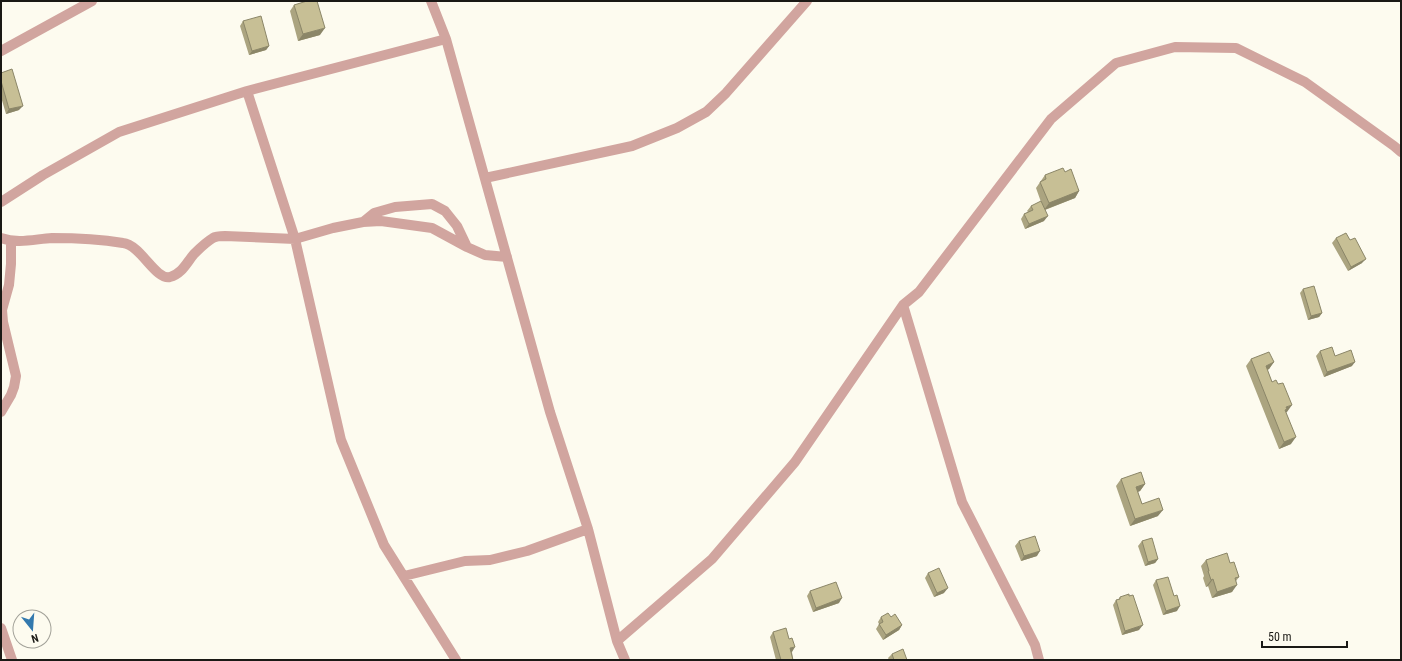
<svg xmlns="http://www.w3.org/2000/svg" width="1402" height="661" font-family="'Roboto Condensed',sans-serif">
  <rect width="100%" height="100%" fill="#fdfbef"/>
  <g fill="none" stroke-linecap="round" stroke-linejoin="round">
    <path stroke="#d1a59f" stroke-width="10" d="M431,1L446,39L550,412L588,529L617,641L625,660
      M1,51L92,1
      M247,91L295,239L341,440L384,545L456,660
      M485,178L632,146L677,128L706,112L726,93L807,1
      M1,202L43,175L119,132L247,91L446,39
      M363,222L374,213L395,207L432,204L445,211L457,226L467,247
      M1,238C18,244 35,239 52,238C76,238 99,239 123,243C141,245 155,280 170,277C182,274 187,262 194,254C200,248 206,242 213,238C216,236 221,236 225,236L295,239L333,228L363,222L381,221L432,228L467,247L485,255L507,257
      M903,305L962,502L1035,645L1039,660
      M1,412L11,395L14,387L16,376L3,322L2,310L9,285L11,264V241
      M404,576L465,561L490,560L527,551L588,529
      M1,628L12,660
      M617,641L712,559L795,462L903,305L919,292L1051,119L1116,63L1175,47L1236,48L1305,82L1394,146L1401,152"/>
  </g>
  <path fill="#aba480" d="M294,5L320,35L298,41L290,11Z
    M243,21L269,46L266,50L249,55L240,26Z
    M1,73L19,110L6,114L1,97Z
    M1065,172L1079,191L1075,198L1045,210L1044,221L1025,229L1021,219L1024,214L1028,212L1027,211L1031,206L1041,202L1036,188L1045,175Z
    M1336,238L1362,263L1348,271L1332,243Z
    M1303,289L1322,313L1319,317L1308,320L1300,293Z
    M1320,351L1335,356L1352,366L1324,377L1316,356Z
    M1251,359L1274,362L1269,369L1267,370L1272,382L1287,412H1286L1291,444L1279,449L1246,366Z
    M1121,479L1145,484L1140,491L1138,492L1142,504L1158,516L1130,526L1116,486Z
    M1019,541L1037,556L1021,561L1015,546Z
    M1142,541L1158,559L1155,563L1145,566L1138,546Z
    M1206,560L1230,563L1239,577L1236,581L1232,592L1212,598L1208,586L1206,587L1203,578L1204,576L1201,566Z
    M928,573L944,593L934,597L925,578Z
    M1156,580L1177,611L1163,615L1153,585Z
    M810,591L839,603L813,612L807,596Z
    M1120,597L1139,630L1122,635L1113,605L1116,600H1118Z
    M881,617H891L902,625L899,630L883,640L876,629L879,624L878,622Z
    M773,632L792,652L793,660H776L770,637Z
    M892,654L907,660H889L888,658Z"/>
  <path fill="#8b8668" d="M325,28L320,35L298,41L303,34Z
    M269,46L266,50L249,55L252,51Z
    M23,106L19,110L6,114L9,109Z
    M1079,191L1075,198L1044,210L1049,203Z
    M1048,216L1044,221L1025,229L1029,224Z
    M1366,259L1362,263L1348,271L1351,267Z
    M1322,313L1319,317L1308,320L1311,316Z
    M1274,362L1269,369L1261,373L1266,366Z
    M1355,362L1352,366L1324,377L1327,372Z
    M1292,405L1287,412L1285,413L1286,407Z
    M1296,437L1291,444L1279,449L1284,442Z
    M1145,484L1140,491L1131,494L1136,487Z
    M1163,510L1158,516L1130,526L1135,519Z
    M1040,551L1037,556L1021,561L1024,556Z
    M1158,559L1155,563L1145,566L1148,562Z
    M1213,579L1208,586L1206,587L1211,580Z
    M1237,585L1232,592L1212,598L1217,592Z
    M948,588L944,593L934,597L937,593Z
    M842,598L839,603L813,612L816,608Z
    M1180,606L1177,611L1163,615L1166,611Z
    M902,625L899,630L883,640L886,635Z
    M1143,625L1139,630L1122,635L1125,631Z
    M795,647L792,652L787,653L790,648Z"/>
  <path fill="#c7bf95" stroke="#8b8668" d="M307,1H317L325,28L303,34L294,5Z
    M261,16L269,46L252,51L243,21Z
    M12,69L23,106L9,109L1,81V73Z
    M1063,168L1065,172L1071,169L1079,191L1049,203L1040,182L1046,179L1045,175Z
    M1041,201L1048,216L1029,224L1024,214L1033,210L1031,206Z
    M1346,233L1350,240L1355,238L1366,259L1351,267L1336,238Z
    M1314,286L1322,313L1311,316L1303,289Z
    M1332,347L1335,356L1351,350L1355,362L1327,372L1320,351Z
    M1269,352L1274,362L1266,366L1272,382L1276,380L1278,384L1283,383L1292,405L1286,407L1287,409L1285,410L1296,437L1284,442L1251,359Z
    M1141,472L1145,484L1136,487L1142,504L1159,498L1163,510L1135,519L1121,479Z
    M1035,536L1040,551L1024,556L1019,541Z
    M1152,538L1158,559L1148,562L1142,541Z
    M1227,553L1230,563L1234,562L1239,577L1235,578L1237,585L1217,592L1213,579L1211,580L1208,571H1209L1206,560Z
    M939,568L948,588L937,593L928,573Z
    M1168,577L1174,596L1177,595L1180,606L1166,611L1156,580Z
    M836,582L842,598L816,608L810,591Z
    M1129,594V596L1133,595L1143,625L1125,631L1116,600L1120,599V597Z
    M888,613L891,617L895,614L902,625L886,635L879,624L883,622L881,617Z
    M786,628L789,639L792,638L795,647L790,648L793,660H781L773,632Z
    M903,649L907,660H894L892,654Z"/>
  <rect width="1402" height="661" fill="none" stroke="#1a1915" stroke-width="4"/>
  <g transform="translate(32 629) rotate(163)"><circle r="19" fill="#fdfbef" stroke="#a2a198"/>
  <path d="M0-3L7 15L0 10L-7 15Z" fill="#3379ae"/>
  <text y="-6" font-size="11" font-weight="bold" text-anchor="middle" fill="#1a1915">N</text>
  </g>
  <path d="M1262 641v6h85v-6" fill="none" stroke="#1a1915" stroke-width="2"/>
  <text x="1268" y="641" font-size="12" fill="#1a1915" stroke="#fdfbef" stroke-width="3" paint-order="stroke">50 m</text>
</svg>
